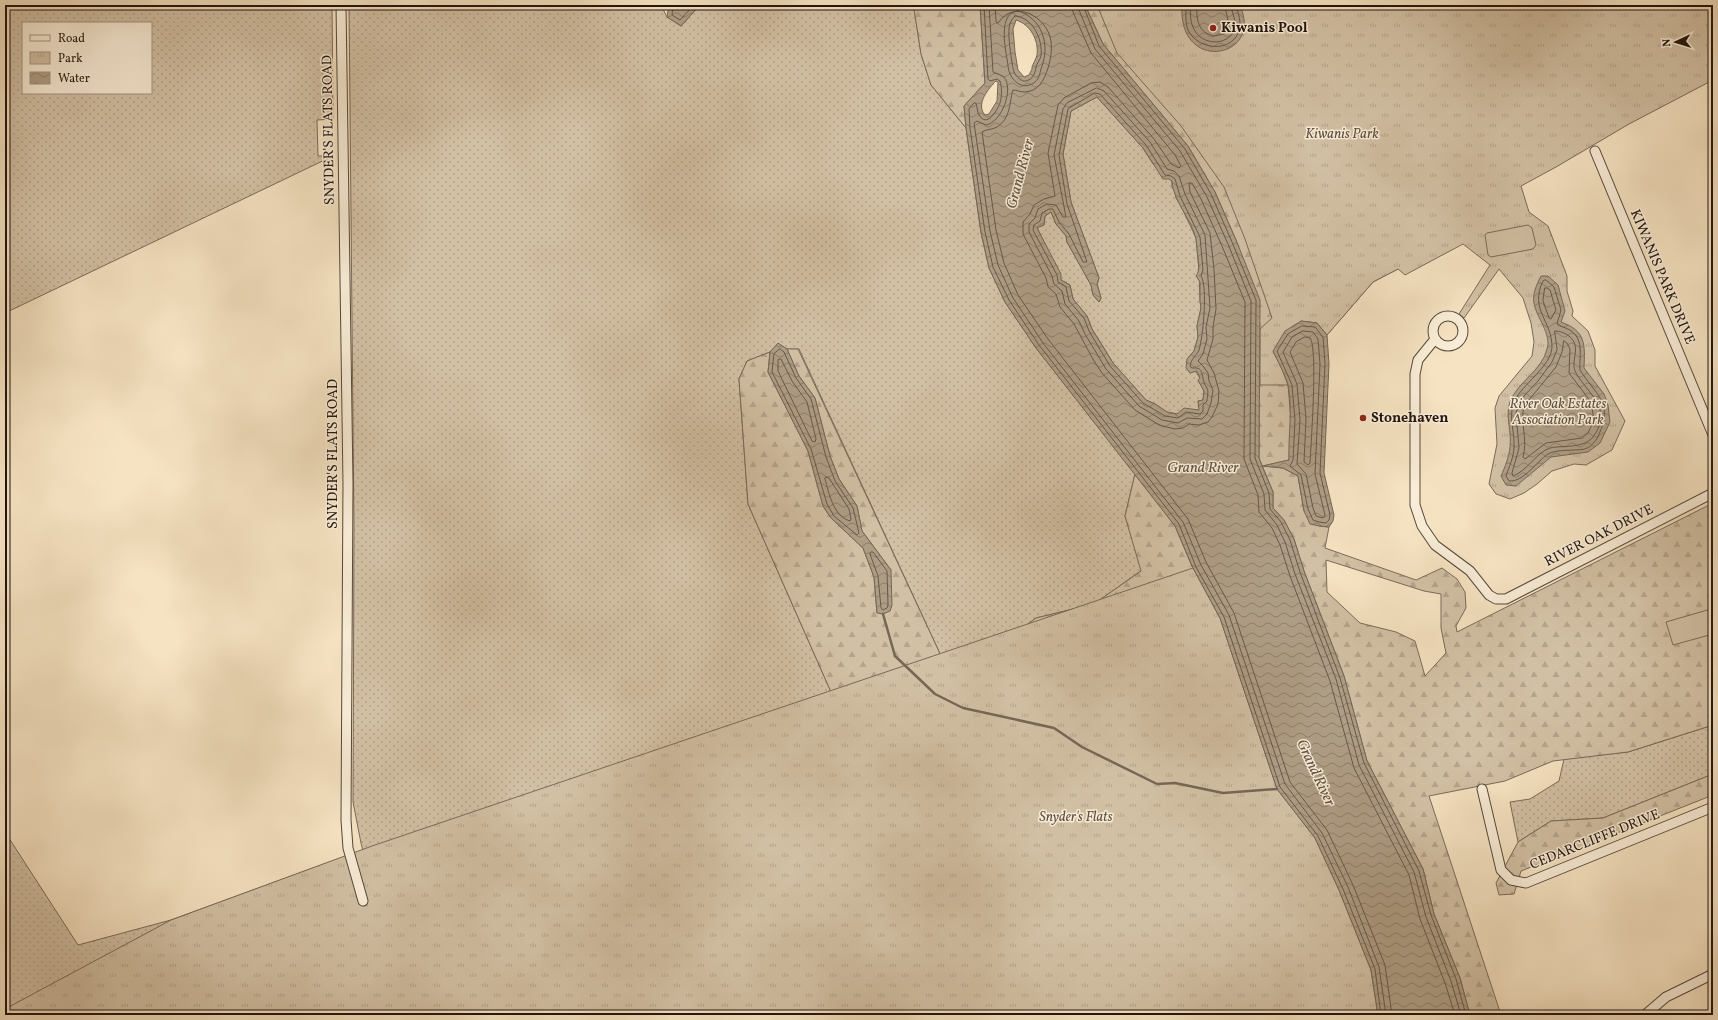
<svg xmlns="http://www.w3.org/2000/svg" width="1718" height="1020" font-family="Vollkorn,serif">
  <defs>
    <pattern id="grass-dots" width="8" height="8" patternUnits="userSpaceOnUse"><rect width="8" height="8" fill="#d2c0a4"/><path d="M2 2h.1M6 6h.1" fill="none" stroke="#b4a48c" stroke-width="1.8" stroke-linecap="round"/></pattern>
    <pattern id="forest-firs" width="22" height="20" patternUnits="userSpaceOnUse"><rect width="22" height="20" fill="#d2c0a4"/><path d="M5 1l3.5 6h-7zM16 11l3.5 6h-7z" fill="#b4a48c"/></pattern>
    <pattern id="park-tufts" width="24" height="20" patternUnits="userSpaceOnUse"><rect width="24" height="20" fill="#d2c0a4"/><path d="M3 7l-1-3M5 7V3M7 7l1-3M15 17l-1-3M17 17v-4M19 17l1-3" fill="none" stroke="#b4a48c"/></pattern>
    <pattern id="water-waves" width="16" height="10" patternUnits="userSpaceOnUse"><rect width="16" height="10" fill="#ae9d85"/><path d="M0 5q4-4 8 0t8 0" fill="none" stroke="#8d7f6b"/></pattern>
  </defs>
  <rect width="100%" height="100%" fill="#f6e3c2"/>
  <filter id="stains"><feTurbulence type="fractalNoise" baseFrequency=".005" numOctaves="4"/><feColorMatrix values="0 0 0 0 .2 0 0 0 0 .09 0 0 0 0 .02 0 0 0 .5 -.17"/></filter>
  <radialGradient id="worn" r=".72"><stop offset=".6" stop-color="#630" stop-opacity="0"/><stop offset="1" stop-color="#630" stop-opacity=".3"/></radialGradient>
  <path fill="url(#grass-dots)" stroke="#7a6a5a" fill-rule="evenodd" d="M5,5H332L333,119L317,120L318,156H333L5,313ZM23,23H151V93H23Z
    M349,5H661L667,17L681,26L698,7V5H912L914,8L921,54L931,85L966,128L981,233L989,268L1005,302L1036,348L1135,474L1125,516L1142,570L1094,604L1036,618L981,659L956,664L942,658L799,349H787L778,344L770,352L747,361L739,379L748,504L831,692L862,688L969,940L958,979L953,1015H5V832L78,945L171,920L338,859L351,906L375,900L361,843L353,802L354,528Z
    M1097,97L1143,148L1153,164L1172,181V188L1175,191L1176,198L1181,206L1196,238L1199,271L1200,301L1201,308L1197,326L1198,337L1194,351L1187,359L1200,378L1198,380L1204,391L1203,400L1198,401L1200,411L1177,414L1167,412L1155,404L1146,400L1113,363L1107,353L1092,329L1087,316L1073,299L1070,285L1061,280L1037,227L1044,225L1045,216L1051,212L1056,224L1066,236L1067,242L1091,285L1093,295L1099,302L1101,298L1097,284L1099,278L1071,202L1063,154L1071,111Z
    M1713,725V774L1603,818L1551,821L1518,842L1510,802L1530,799L1559,781L1564,759L1628,752Z"/>
  <path fill="url(#forest-firs)" stroke="#7a6a5a" fill-rule="evenodd" d="M912,5H980L985,83L964,106L966,128L931,85L921,54L914,9Z
    M1085,5H1168L1398,269L1373,282L1327,335L1317,323L1288,385L1291,420L1289,460L1264,466L1283,468L1298,476L1304,511L1319,526L1329,527L1325,548L1416,580L1442,568L1457,579L1465,592L1466,608L1456,626L1457,632L1713,503V725L1628,752L1553,761L1505,781L1429,796L1501,1015H1470L1460,978L1434,914L1423,869L1367,761L1344,676L1304,571L1294,539L1284,520L1273,508V492L1259,458V411L1236,240L1215,192L1188,146L1103,44ZM1326,560L1424,591L1441,594V628L1446,653L1425,676L1415,641L1396,632L1360,623L1327,592Z
    M787,349H798L942,658L981,659L1036,618L1094,604L1141,571L1125,516L1135,474L1175,526L1191,564L1220,618L1277,789L1378,1015H1257L831,692L748,504L739,379L747,361L770,352L768,372L808,451L823,506L831,518L863,548L874,577L877,613L891,570L862,531L857,506L839,479L830,456L815,398L799,376Z
    M1713,774V795L1521,871L1514,894L1499,895L1496,883L1518,842L1551,821L1603,818Z"/>
  <path fill="url(#park-tufts)" stroke="#7a6a5a" d="M1097,5H1713V80L1629,124L1556,167L1521,186L1529,212L1548,226L1567,276V291L1573,311L1572,316L1588,331L1595,350V366L1625,421L1612,450L1586,465L1574,464L1552,471L1537,484L1524,493L1510,499L1496,494L1489,484L1497,444L1495,408L1499,396L1532,356L1534,342L1531,323L1523,298L1499,269L1464,318L1459,314L1490,265L1463,244L1405,275L1398,269L1373,282L1327,335L1317,323L1301,321L1273,352L1280,364L1288,385H1260V329L1272,318L1245,239L1224,187L1181,126L1117,53Z
    M1193,568L1220,618L1277,789L1315,838L1339,890L1371,970L1378,1015H5V1009L171,920L372,846Z"/>
  <path fill="#d2c0a4" stroke="#7a6a5a" d="M1528,225L1532,228L1536,245L1533,249L1491,257L1488,255L1485,235L1487,233Z
    M1711,609L1713,615V634L1673,645L1666,622Z"/>
  <path fill="url(#water-waves)" stroke="#766656" fill-rule="evenodd" d="M669,5H698V7L681,26L667,17Z
    M980,5H1085L1103,44L1188,146L1215,192L1236,240L1260,300L1259,458L1262,466L1289,460C1288,435 1293,410 1288,385C1285,374 1278,362 1273,351L1285,331L1301,321L1317,323L1327,335L1329,364L1324,473L1334,515L1333,521L1329,527L1319,526L1310,524L1304,511L1298,476L1283,468L1262,466L1273,492V508L1284,520L1294,539L1304,571L1344,676L1367,761L1423,869L1434,914L1460,978L1470,1015H1378L1371,970L1339,890L1315,838L1277,789L1220,618L1193,568L1175,526L1036,348L1005,302L989,268L981,232L966,128L964,106L985,83ZM1016,20C1030,24 1039,40 1037,55C1036,59 1033,64 1032,67V69L1029,75L1024,77L1018,70L1015,52L1013,29ZM996,81L998,82L997,101L989,114L985,115C975,104 989,88 996,81ZM1097,97L1143,148L1163,179H1169L1172,181C1173,201 1192,220 1196,239C1197,245 1197,252 1198,258C1199,265 1200,270 1196,276L1200,282V301L1201,308L1197,326L1198,337L1194,351L1187,359L1186,368L1190,373L1197,371L1200,378L1198,380L1204,391L1203,400L1198,401L1199,410L1184,408L1177,414L1167,412L1155,404L1146,400L1113,363L1092,329L1087,316L1073,299L1070,285L1061,280V274L1037,228L1044,225L1045,216L1051,212L1056,224L1066,236L1067,242L1091,285L1093,295L1099,302L1101,298L1097,284L1099,278L1071,202L1063,154L1071,111Z
    M1182,5H1239C1242,9 1243,14 1244,19C1250,60 1178,69 1182,5Z
    M1541,276H1548L1558,285L1565,311L1561,322C1586,331 1585,344 1584,368L1604,394L1608,405L1610,422L1600,443L1588,452L1551,457L1516,486L1506,485L1501,476C1505,467 1509,457 1510,447C1512,431 1505,417 1510,402C1518,381 1542,371 1547,349C1552,334 1536,317 1534,303C1532,294 1537,284 1541,276Z
    M778,343L787,349L799,376L815,398L830,456L839,479L857,506L862,531L891,570L892,605L890,611L883,614L877,613L874,577L863,548L831,518L823,506L808,451L768,372L770,352Z"/>
  <g fill="none" stroke-linecap="round" stroke-linejoin="round">
    <path stroke="#68584a" stroke-width="1" d="M673,5L672,15L680,20L694,5
      M984,5L988,79L990,81L997,79L1000,81C1002,88 1002,96 1000,103C997,111 987,128 979,115C977,111 977,106 976,103H974L969,109L970,128L985,232L993,267L1009,300L1039,345L1179,524L1196,567L1224,617L1280,787L1318,836L1343,889L1375,969L1381,1015
      M989,5L993,72C996,74 1000,74 1004,77C1014,89 1002,122 986,125L977,121L974,123L990,231L998,265L1013,298L1043,343L1183,522L1201,565L1229,615L1285,784L1322,833L1348,887L1379,967L1386,1015
      M995,5L996,21L997,23L999,22C1013,0 1047,15 1051,41C1052,51 1051,58 1048,68C1044,80 1039,91 1025,92C1020,92 1017,90 1013,90C1009,103 1011,118 997,127C992,130 986,129 982,132L996,230L1004,263L1018,295L1048,339L1188,519L1206,562L1234,613L1290,782L1327,830L1353,885L1385,965L1392,1015
      M1071,5L1073,12L1091,53L1175,155L1181,166L1179,168L1171,164L1154,139L1108,87L1100,82L1091,83L1064,98L1058,105L1048,153L1055,196L1044,199L1034,205L1030,214L1023,222V234L1046,278L1048,287L1056,294L1060,307L1074,324L1094,361L1102,373L1135,410L1159,425L1175,429L1183,428L1189,424L1199,425L1208,422L1212,417L1218,404L1219,391L1214,373L1207,360L1213,339V327L1216,309L1214,269L1210,233L1190,192L1189,183H1192L1201,199L1222,246L1245,302L1244,459L1258,495L1259,512L1272,528L1280,545L1290,576L1330,681L1354,768L1409,875L1420,919L1445,983L1455,1015
      M1077,5L1095,49L1180,151L1207,197L1228,244L1251,301L1250,459L1264,494L1265,510L1277,525L1285,542L1295,574L1336,679L1359,765L1414,872L1426,917L1451,981L1461,1015
      M1083,5L1099,46L1185,149L1211,194L1232,242L1256,300L1255,458L1269,493L1270,509L1281,522L1290,540L1300,572L1340,678L1364,763L1419,871L1431,915L1456,979L1466,1015
      M1186,5C1186,13 1185,22 1188,30C1199,53 1240,53 1240,23C1240,17 1237,11 1236,5
      M1191,5C1190,12 1190,20 1193,27C1200,47 1234,48 1235,23C1235,17 1231,11 1231,5
      M1197,5C1196,19 1198,33 1214,36L1224,34C1232,23 1226,17 1225,5
      M1018,11C1042,18 1050,44 1042,66C1040,71 1040,78 1035,82C1025,90 1015,84 1010,74C1008,70 1008,64 1007,59C1005,47 998,12 1018,11Z
      M1015,16C1033,17 1043,40 1041,56C1040,60 1037,63 1036,67C1035,74 1033,79 1026,81C1021,82 1016,76 1014,72C1012,66 1008,37 1009,30C1009,25 1011,19 1015,16Z
      M1097,88L1104,91L1150,142L1167,169L1174,171L1179,176L1185,194L1205,235L1210,308L1206,327L1207,339L1203,354L1198,361L1203,366L1208,373L1209,381L1213,390L1211,403L1207,414L1202,419L1187,418L1178,423L1162,420L1139,406L1106,369L1085,334L1079,321L1065,304L1062,291L1054,284L1052,276L1029,232V224L1035,218L1038,209L1047,204L1056,205L1063,217H1066L1054,155L1063,109L1067,103Z
      M1095,93L1100,94L1146,145L1165,175L1171,176L1175,179L1180,196L1200,237L1203,270L1201,276C1208,287 1203,337 1199,350C1196,356 1191,359 1190,366L1192,368C1204,367 1201,374 1204,382C1204,384 1206,386 1207,388C1209,392 1207,397 1207,401L1203,405V411L1200,414L1186,412L1178,418L1165,416L1143,403L1110,366L1089,331L1084,318L1069,301L1066,287L1058,282L1057,275L1033,230L1034,225L1040,221L1042,213L1049,209H1053L1059,222L1069,234L1083,262H1087L1067,204L1059,155L1068,109Z
      M1546,280L1554,287L1561,310L1557,324C1561,327 1564,327 1568,329C1585,338 1579,355 1580,370C1595,394 1614,403 1599,434C1597,440 1591,447 1585,449C1575,451 1556,449 1548,454C1536,462 1524,482 1509,481L1506,476C1509,467 1514,457 1514,447C1515,432 1508,417 1514,402C1522,384 1551,367 1552,347C1552,320 1529,310 1543,281Z
      M1545,288H1547L1550,290L1556,310L1551,319L1549,318L1543,301Z
      M1302,326L1315,327L1323,337L1325,364L1320,473L1330,515L1329,520L1326,523L1319,522L1313,520L1308,509L1301,475L1290,466L1293,460L1295,420L1292,385L1277,351L1288,334Z
      M1303,331L1313,332L1318,339L1320,364L1315,474L1325,515L1323,518L1316,516L1313,508L1306,474L1297,464L1300,420L1297,384L1283,352L1292,337Z
      M1555,331C1560,331 1565,333 1569,336C1583,348 1569,361 1576,373C1588,394 1614,409 1593,437C1583,449 1563,445 1550,448C1537,452 1527,471 1513,476L1512,473L1519,448L1516,413L1519,404L1524,396L1538,381L1552,362L1557,350Z
      M1305,337L1310,338C1318,347 1311,444 1310,463L1308,465L1304,462L1306,419L1303,383L1290,352L1296,342Z
      M1564,341L1567,343L1570,349L1569,373L1591,402L1594,420L1588,433L1582,438L1546,443L1525,459L1523,457C1528,440 1520,423 1524,406L1556,367L1562,352Z
      M780,349L784,352L796,378L811,399L826,457L835,481L853,508L859,533L857,535L834,516L827,504L811,449L772,372L774,354Z
      M781,359L792,381L807,402L816,439L815,442L812,441L778,371V360Z
      M826,477L829,478L849,509L851,519L850,521C833,516 829,493 825,479Z
      M871,552H873L887,571L888,605L887,608L883,610L881,608L878,576L870,554Z"/>
    <path stroke="#766656" stroke-width="2.5" d="M883,614L895,656L935,694L963,708L1054,728L1082,747L1157,784L1175,783L1223,793L1277,789"/>
    <g stroke="#56483c" stroke-width="11">
      <path id="minor" d="M341,5L348,483L346,820L348,848L363,901
        M1595,151L1713,435
        M1433 331a15 15 0 1 1 30 0a15 15 0 1 1-30 0Z
        M1435,339L1418,360L1415,374V505L1422,526L1435,545L1470,571L1489,595L1496,599H1506L1713,493
        M1482,789L1501,870L1511,880L1526,883L1713,807
        M1645,1015L1666,997L1713,974"/>
    </g>
    <use href="#minor" stroke="#f9edd7" stroke-width="9"/>
  </g>
  <g fill="#8f2418" stroke="#f9edd7" stroke-width="1.5">
    <circle cx="1213" cy="28" r="4"/>
    <circle cx="1363" cy="418" r="4"/>
  </g>
  <g text-anchor="middle" dominant-baseline="central" stroke-width="3" stroke-linejoin="round" paint-order="stroke">
    <g font-size="14" font-weight="bold" fill="#21140f" stroke="#f9edd7" text-anchor="start">
      <text x="1221" y="28">Kiwanis Pool</text>
      <text x="1371" y="418">Stonehaven</text>
    </g>
    <g font-size="14" fill="#21140f" stroke="#f9edd7">
      <text transform="translate(329 130) rotate(-91)">SNYDER'S FLATS ROAD</text>
      <text transform="translate(1662 277) rotate(67)">KIWANIS PARK DRIVE</text>
      <text transform="translate(333 454) rotate(-90)">SNYDER'S FLATS ROAD</text>
      <text transform="translate(1599 536) rotate(-27)">RIVER OAK DRIVE</text>
      <text transform="translate(1595 840) rotate(-22)">CEDARCLIFFE DRIVE</text>
    </g>
    <g font-size="14" font-style="italic" fill="#5f5043" stroke="#f9edd7">
      <text x="1342" y="134">Kiwanis Park</text>
      <text x="1558" y="404">River Oak Estates<tspan x="1558" dy="16">Association Park</tspan></text>
      <text x="1076" y="817">Snyder's Flats</text>
    </g>
    <g font-size="15" font-style="italic" fill="#605244" stroke="#f9edd7">
      <text transform="translate(1021 174) rotate(-75)">Grand River</text>
      <text x="1203" y="468">Grand River</text>
      <text transform="translate(1315 773) rotate(65)">Grand River</text>
    </g>
  </g>
  <rect width="1718" height="1020" fill="none" stroke="#f6e3c2" stroke-width="20"/>
  <rect x="6" y="6" width="1706" height="1008" fill="none" stroke="#21140f" stroke-width="2"/>
  <rect x="10" y="10" width="1698" height="1000" fill="none" stroke="#21140f"/>
  <rect x="22" y="22" width="130" height="72" fill="#f9edd7" stroke="#a39687"/>
  <rect x="30" y="35" width="20" height="6" fill="#f9edd7" stroke="#a39687"/>
  <text x="58" y="42" font-size="12" fill="#21140f">Road</text>
  <rect x="30" y="52" width="20" height="12" fill="url(#park-tufts)" stroke="#a39687"/>
  <text x="58" y="62" font-size="12" fill="#21140f">Park</text>
  <rect x="30" y="72" width="20" height="12" fill="url(#water-waves)" stroke="#a39687"/>
  <text x="58" y="82" font-size="12" fill="#21140f">Water</text>
  <g transform="translate(1676 42) rotate(266)" stroke="#f9edd7" stroke-width="3" paint-order="stroke">
  <path d="M0-3L7 15L0 10L-7 15Z" fill="#21140f"/>
  <text y="-6" font-size="11" font-weight="bold" text-anchor="middle" fill="#21140f">N</text>
  </g>
  <rect width="100%" height="100%" filter="url(#stains)"/>
  <rect width="100%" height="100%" fill="url(#worn)"/>
</svg>
